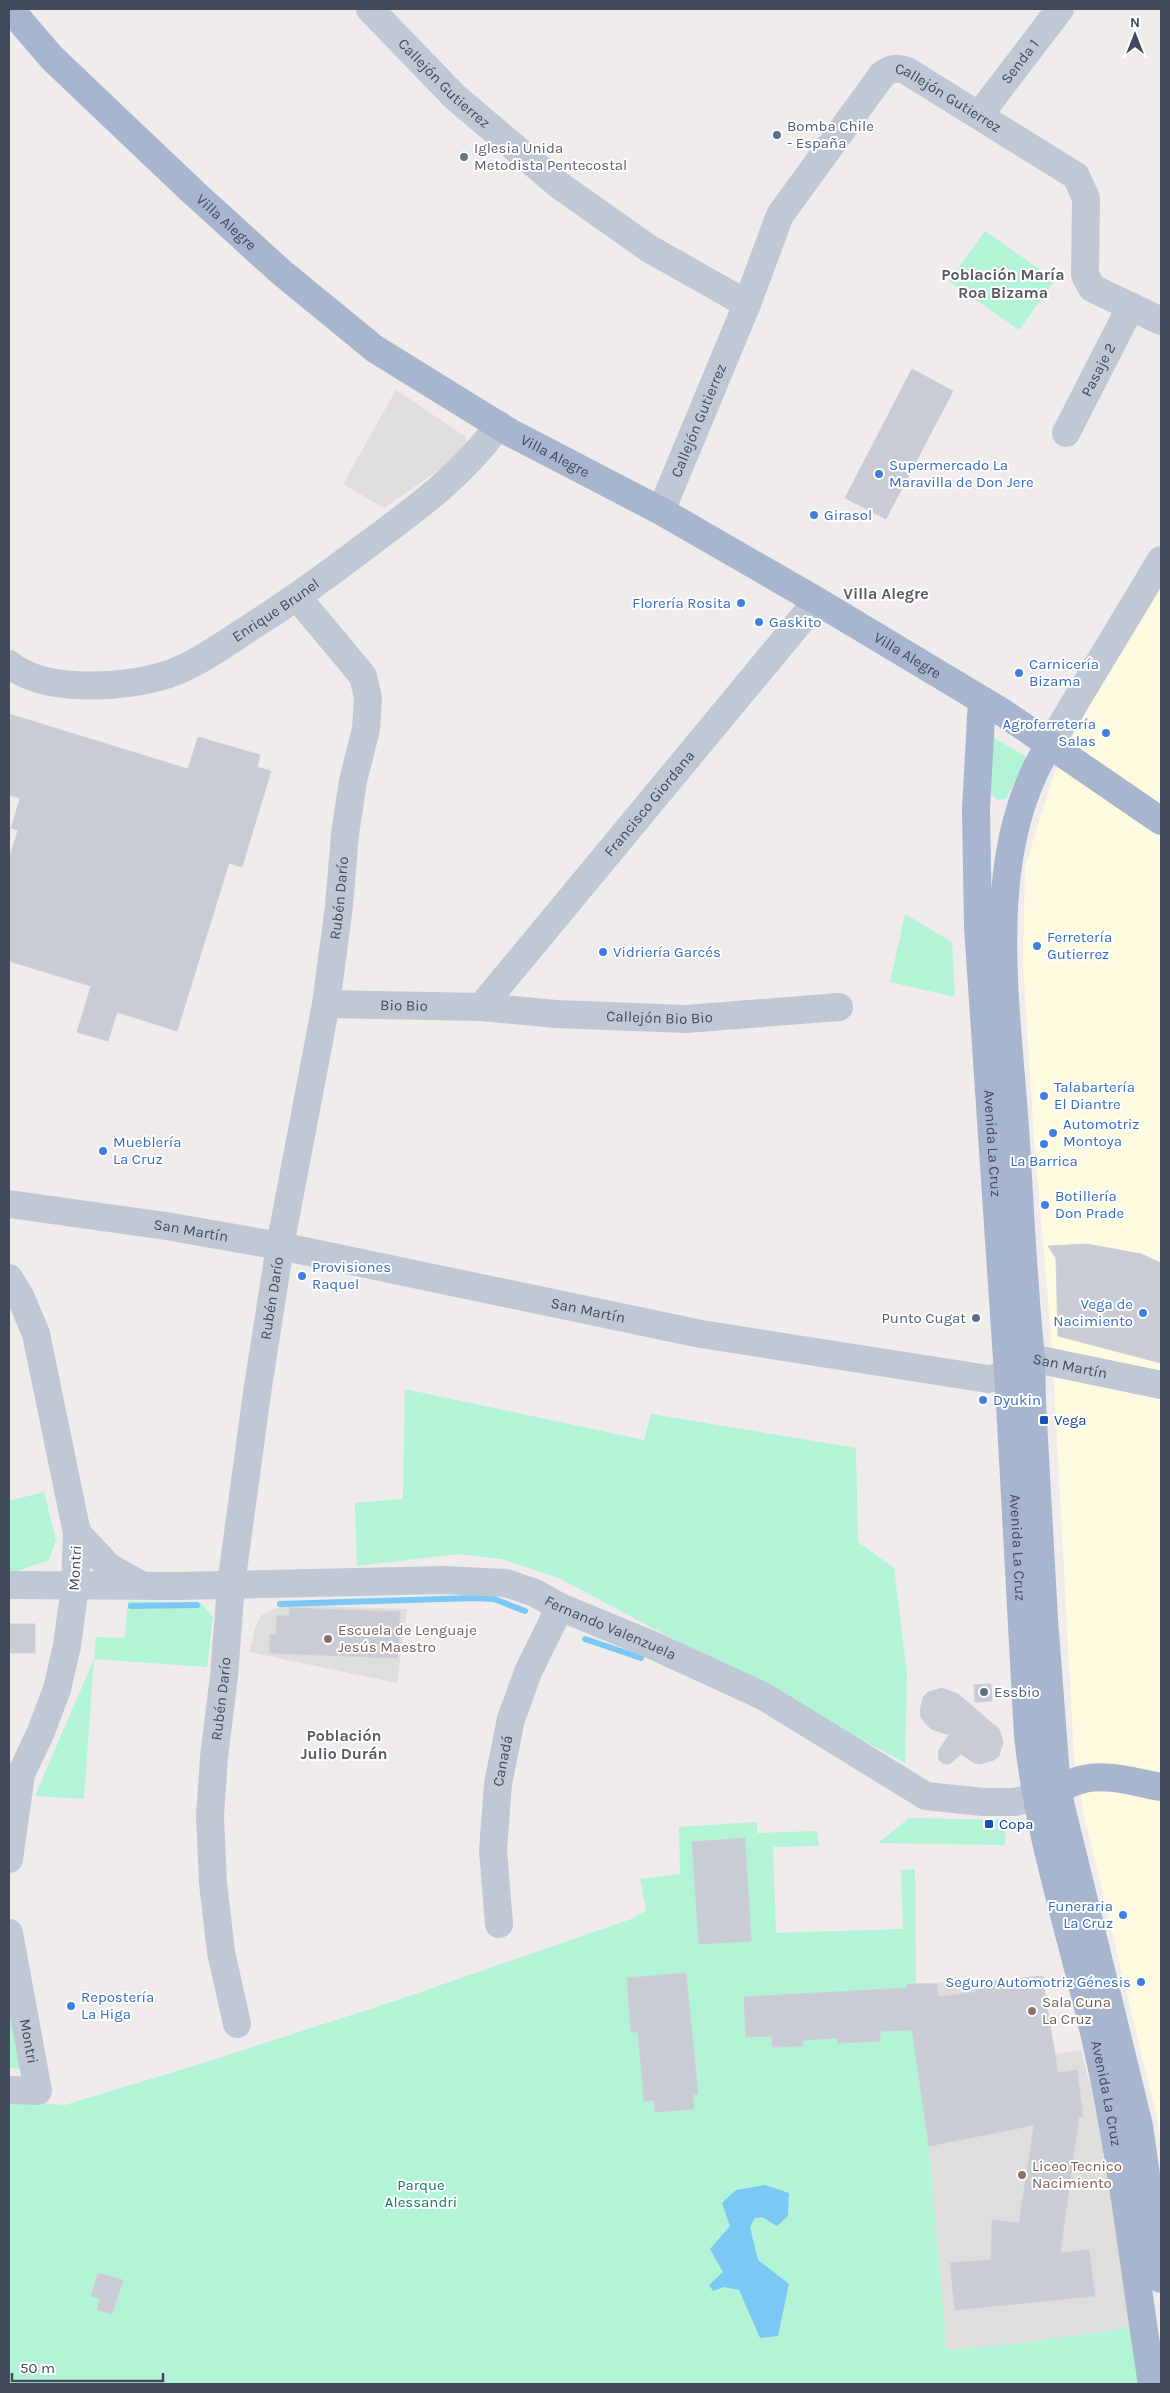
<svg xmlns="http://www.w3.org/2000/svg" width="1170" height="2393" font-family="Karla,sans-serif">
  <rect width="100%" height="100%" fill="#efeceb"/>
  <path fill="#fefae0" d="M1161,578V2147L1157,2118L1084,1816L1074,1757L1052,1346L1034,1139L1023,964L1025,867L1052,780L1073,735Z"/>
  <path fill="#e0dddd" d="M396,390L466,437V451L384,508L343,484Z
    M287,1605L407,1609L397,1683L249,1652L256,1625L262,1615L273,1609Z
    M1008,1979L1022,2059L1081,2050L1120,2203L1134,2327L1030,2342L947,2350L929,2146L907,1984Z"/>
  <path fill="#b3f3d6" d="M985,231L1055,280L1019,330L949,281Z
    M994,738L1027,757L1006,799L997,800L989,792Z
    M905,914L952,942L955,997L890,982Z
    M405,1389L644,1440L651,1414L856,1448L858,1542L894,1568L907,1674L905,1763L559,1578L502,1559L458,1554L357,1566L355,1503L403,1499Z
    M44,1492L56,1540L49,1560L9,1574V1501Z
    M128,1601L201,1603L213,1617L207,1667L94,1659L84,1799L35,1796L94,1659L96,1637L125,1638Z
    M909,1818L1006,1820L1005,1845L878,1843Z
    M757,1822V1833L817,1831L819,1846L773,1847L776,1933L903,1929L901,1870L915,1869L916,1984H907L929,2146L947,2350L1030,2342L1134,2327L1138,2384H9V2101L65,2105L203,2063L398,2000L634,1918L646,1910L640,1879L680,1874L679,1827Z
    M9,2007L20,2069L9,2068Z"/>
  <path fill="#7bc8f5" d="M765,2185L789,2193L788,2216L777,2226L762,2217L755,2218L750,2227L758,2260L789,2284L778,2336L760,2338L739,2290L724,2287L713,2291L709,2285L723,2272L710,2249L730,2226L722,2203L736,2190Z"/>
  <g fill="none" stroke-linecap="round" stroke-linejoin="round">
    <path stroke="#7bc8f5" stroke-width="6" d="M280,1604L474,1598L494,1599L525,1611
      M131,1606L197,1605
      M585,1639L641,1658"/>
  </g>
  <path fill="#c9ccd4" stroke="#ced0d8" d="M912,369L953,391L886,519L845,498Z
    M9,714L188,769L198,737L260,755L257,767L271,771L242,867L229,863L177,1031L117,1012L108,1041L77,1032L91,986L9,961V859L18,830L11,828L20,798L9,795Z
    M1087,1244L1141,1254L1161,1263V1363L1058,1336L1056,1258L1048,1246Z
    M290,1608L400,1612L398,1658L269,1653L270,1634L276,1635L277,1616H289Z
    M9,1624H35V1653H9Z
    M991,1684L992,1701L975,1702L974,1685Z
    M942,1688L958,1694L999,1729L1003,1742L999,1756L994,1760L980,1764L974,1763L961,1754L950,1764H944L939,1760L938,1751L949,1735L931,1729L921,1718L920,1711L923,1697L928,1692Z
    M745,1838L751,1941L699,1944L692,1842Z
    M686,1973L698,2094L693,2095L694,2109L655,2112L654,2100L644,2101L638,2032H631L627,1978Z
    M1042,1976L1058,2073L1077,2070L1083,2117H1079L1060,2253L1089,2250L1095,2296L955,2310L950,2263L991,2260L992,2220L1019,2223L1034,2125L929,2146L912,2030L880,2031V2041L838,2043L837,2038L802,2040L803,2046L772,2047V2036L746,2037L744,1997L907,1988V1984H937L938,1997L976,1992L975,1983Z
    M98,2273L123,2280L112,2314L97,2310L100,2299L91,2296Z"/>
  <g fill="none" stroke-linecap="round" stroke-linejoin="round">
    <g stroke="#c0c8d5" stroke-width="28">
      <path id="s1" d="M370,9L455,97L559,185L648,248L747,304"/>
      <path id="s2" d="M980,114L1060,9"/>
      <path id="s3" d="M1066,433L1131,306"/>
      <path id="s4" d="M661,511L747,304L780,215L882,75C890,68 897,67 907,71L1076,176L1086,198L1085,275L1092,288L1161,321"/>
      <path id="s5" d="M9,664C45,694 127,688 169,674C200,663 227,642 254,625C295,599 333,571 371,542C421,505 461,476 499,425"/>
      <path d="M1050,744L1161,560"/>
      <path id="s6" d="M326,1004L481,1007L556,1014L686,1019L839,1007"/>
      <path id="s7" d="M481,1007L817,601"/>
      <path id="s8" d="M9,1204L166,1226L280,1246L701,1334L988,1379L1007,1376L1031,1358L1161,1385"/>
      <path d="M9,1278L21,1298L36,1334L77,1533L75,1586L67,1646L57,1689L40,1734L21,1774L9,1859"/>
      <path d="M77,1533L109,1567L141,1585"/>
      <path id="s9" d="M9,1585L177,1586L444,1580L506,1583L535,1593L560,1607L652,1645L763,1696L926,1796L983,1802H1014L1044,1795"/>
      <path id="s10" d="M499,1924L493,1850L498,1784L511,1719L528,1672L560,1607"/>
      <path id="s11" d="M9,1933L38,2091L9,2090"/>
      <path id="s12" d="M237,2024L221,1952L213,1883L210,1816L214,1757L224,1676L231,1585L257,1393L280,1246L326,1004L339,906L345,834L353,781L366,729L368,698L363,676L297,597"/>
    </g>
    <g stroke="#a7b5ce" stroke-width="28">
      <path id="s13" d="M10,9L52,58L193,192L281,272L375,349L511,433L661,511L817,601L1002,712L1161,821"/>
      <path id="s14" d="M982,700L976,809L978,926L1010,1404L1028,1736C1039,1840 1073,1939 1096,2041C1122,2155 1134,2270 1152,2384"/>
      <path d="M1050,744C980,852 1007,1007 1015,1128C1020,1205 1023,1282 1031,1358L1032,1403L1044,1619L1057,1790L1139,2126L1161,2279"/>
      <path d="M1044,1795C1058,1790 1070,1782 1084,1779C1108,1773 1137,1783 1161,1787"/>
    </g>
  </g>
  <g fill="#5c6f8a" stroke="#fff" stroke-width="2">
    <circle cx="777" cy="135" r="5"/>
    <circle cx="976" cy="1318" r="5"/>
    <circle cx="984" cy="1692" r="5"/>
  </g>
  <circle fill="#6b7280" stroke="#fff" stroke-width="2" cx="464" cy="157" r="5"/>
  <g fill="#3f7fe0" stroke="#fff" stroke-width="2">
    <circle cx="879" cy="474" r="5"/>
    <circle cx="814" cy="515" r="5"/>
    <circle cx="741" cy="603" r="5"/>
    <circle cx="759" cy="622" r="5"/>
    <circle cx="1019" cy="673" r="5"/>
    <circle cx="1106" cy="733" r="5"/>
    <circle cx="1037" cy="946" r="5"/>
    <circle cx="603" cy="952" r="5"/>
    <circle cx="1044" cy="1096" r="5"/>
    <circle cx="1053" cy="1133" r="5"/>
    <circle cx="1044" cy="1144" r="5"/>
    <circle cx="103" cy="1151" r="5"/>
    <circle cx="1045" cy="1205" r="5"/>
    <circle cx="302" cy="1276" r="5"/>
    <circle cx="1143" cy="1313" r="5"/>
    <circle cx="983" cy="1400" r="5"/>
    <circle cx="1123" cy="1915" r="5"/>
    <circle cx="1141" cy="1982" r="5"/>
    <circle cx="71" cy="2006" r="5"/>
  </g>
  <g fill="#1a4fb4" stroke="#fff" stroke-width="2">
    <rect x="1039" y="1415" width="10" height="10" rx="2.5"/>
    <rect x="984" y="1819" width="10" height="10" rx="2.5"/>
  </g>
  <g fill="#8d6e63" stroke="#fff" stroke-width="2">
    <circle cx="328" cy="1639" r="5"/>
    <circle cx="1032" cy="2011" r="5"/>
    <circle cx="1022" cy="2175" r="5"/>
  </g>
  <g text-anchor="middle" dominant-baseline="central" stroke-width="4" stroke-linejoin="round" paint-order="stroke">
    <g font-size="15" fill="#424b5b" stroke="#fff">
      <text stroke="none"><textPath href="#s2" startOffset="66">Senda 1</textPath></text>
      <text stroke="none"><textPath href="#s1" startOffset="105">Callejón Gutierrez</textPath></text>
      <text stroke="none"><textPath href="#s4" startOffset="568">Callejón Gutierrez</textPath></text>
      <text stroke="none"><textPath href="#s13" startOffset="304">Villa Alegre</textPath></text>
      <text stroke="none"><textPath href="#s3" startOffset="71">Pasaje 2</textPath></text>
      <text stroke="none"><textPath href="#s4" startOffset="98">Callejón Gutierrez</textPath></text>
      <text stroke="none"><textPath href="#s13" startOffset="709">Villa Alegre</textPath></text>
      <text stroke="none"><textPath href="#s5" startOffset="290">Enrique Brunel</textPath></text>
      <text stroke="none"><textPath href="#s13" startOffset="1114">Villa Alegre</textPath></text>
      <text stroke="none"><textPath href="#s7" startOffset="264">Francisco Giordana</textPath></text>
      <text stroke="none"><textPath href="#s12" startOffset="1138">Rubén Darío</textPath></text>
      <text stroke="none"><textPath href="#s6" startOffset="78">Bio Bio</textPath></text>
      <text stroke="none"><textPath href="#s6" startOffset="334">Callejón Bio Bio</textPath></text>
      <text stroke="none"><textPath href="#s14" startOffset="444">Avenida La Cruz</textPath></text>
      <text stroke="none"><textPath href="#s8" startOffset="184">San Martín</textPath></text>
      <text stroke="none"><textPath href="#s12" startOffset="732">Rubén Darío</textPath></text>
      <text stroke="none"><textPath href="#s8" startOffset="589">San Martín</textPath></text>
      <text stroke="none"><textPath href="#s8" startOffset="1084">San Martín</textPath></text>
      <text stroke="none"><textPath href="#s14" startOffset="849">Avenida La Cruz</textPath></text>
      <text transform="translate(75 1568) rotate(-87)">Montri</text>
      <text stroke="none"><textPath href="#s9" startOffset="611">Fernando Valenzuela</textPath></text>
      <text stroke="none"><textPath href="#s12" startOffset="328">Rubén Darío</textPath></text>
      <text stroke="none"><textPath href="#s10" startOffset="164">Canadá</textPath></text>
      <text stroke="none"><textPath href="#s11" startOffset="110">Montri</textPath></text>
      <text stroke="none"><textPath href="#s14" startOffset="1404">Avenida La Cruz</textPath></text>
    </g>
    <g font-size="15" fill="#4e5e75" stroke="#fff" text-anchor="start">
      <text x="787" y="126">Bomba Chile<tspan x="787" dy="17">- España</tspan></text>
      <text x="966" y="1318" text-anchor="end">Punto Cugat</text>
      <text x="994" y="1692">Essbio</text>
    </g>
    <g font-size="15" fill="#5b616d" stroke="#fff" text-anchor="start">
      <text x="474" y="148">Iglesia Unida<tspan x="474" dy="17">Metodista Pentecostal</tspan></text>
    </g>
    <g font-size="15" fill="#366cbe" stroke="#fff" text-anchor="start">
      <text x="889" y="465">Supermercado La<tspan x="889" dy="17">Maravilla de Don Jere</tspan></text>
      <text x="824" y="515">Girasol</text>
      <text x="731" y="603" text-anchor="end">Florería Rosita</text>
      <text x="769" y="622">Gaskito</text>
      <text x="1029" y="664">Carnicería<tspan x="1029" dy="17">Bizama</tspan></text>
      <text x="1096" y="724" text-anchor="end">Agroferretería<tspan x="1096" dy="17">Salas</tspan></text>
      <text x="1047" y="937">Ferretería<tspan x="1047" dy="17">Gutierrez</tspan></text>
      <text x="613" y="952">Vidriería Garcés</text>
      <text x="1054" y="1087">Talabartería<tspan x="1054" dy="17">El Diantre</tspan></text>
      <text x="1063" y="1124">Automotriz<tspan x="1063" dy="17">Montoya</tspan></text>
      <text x="113" y="1142">Mueblería<tspan x="113" dy="17">La Cruz</tspan></text>
      <text x="1044" y="1161" text-anchor="middle">La Barrica</text>
      <text x="1055" y="1196">Botillería<tspan x="1055" dy="17">Don Prade</tspan></text>
      <text x="312" y="1267">Provisiones<tspan x="312" dy="17">Raquel</tspan></text>
      <text x="1133" y="1304" text-anchor="end">Vega de<tspan x="1133" dy="17">Nacimiento</tspan></text>
      <text x="993" y="1400">Dyukin</text>
      <text x="1113" y="1906" text-anchor="end">Funeraria<tspan x="1113" dy="17">La Cruz</tspan></text>
      <text x="1131" y="1982" text-anchor="end">Seguro Automotriz Génesis</text>
      <text x="81" y="1997">Repostería<tspan x="81" dy="17">La Higa</tspan></text>
    </g>
    <g font-size="15" fill="#164399" stroke="#fff" text-anchor="start">
      <text x="1054" y="1420">Vega</text>
      <text x="999" y="1824">Copa</text>
    </g>
    <g font-size="15" fill="#785e54" stroke="#fff" text-anchor="start">
      <text x="338" y="1630">Escuela de Lenguaje<tspan x="338" dy="17">Jesús Maestro</tspan></text>
      <text x="1042" y="2002">Sala Cuna<tspan x="1042" dy="17">La Cruz</tspan></text>
      <text x="1032" y="2166">Liceo Tecnico<tspan x="1032" dy="17">Nacimiento</tspan></text>
    </g>
    <g font-size="15" fill="#0c825a" stroke="#fff">
      <text x="421" y="2185">Parque<tspan x="421" dy="17">Alessandri</tspan></text>
    </g>
    <g font-size="16" font-weight="bold" fill="#575a61" stroke="#fff">
      <text x="1003" y="274">Población María<tspan x="1003" dy="18">Roa Bizama</tspan></text>
      <text x="886" y="593">Villa Alegre</text>
      <text x="344" y="1735">Población<tspan x="344" dy="18">Julio Durán</tspan></text>
    </g>
  </g>
  <rect width="1170" height="2393" fill="none" stroke="#424b5b" stroke-width="20"/>
  <g transform="translate(1135 35)" stroke="#ffffff" stroke-width="4" paint-order="stroke">
  <path d="M0-4L9 19L0 12L-9 19Z" fill="#424b5b"/>
  <text y="-8" font-size="14" font-weight="bold" text-anchor="middle" fill="#424b5b">N</text>
  </g>
  <path d="M12 2373v8h151v-8" fill="none" stroke="#424b5b" stroke-width="2.5"/>
  <text x="20" y="2373" font-size="15" fill="#424b5b" stroke="#ffffff" stroke-width="4" paint-order="stroke">50 m</text>
</svg>
